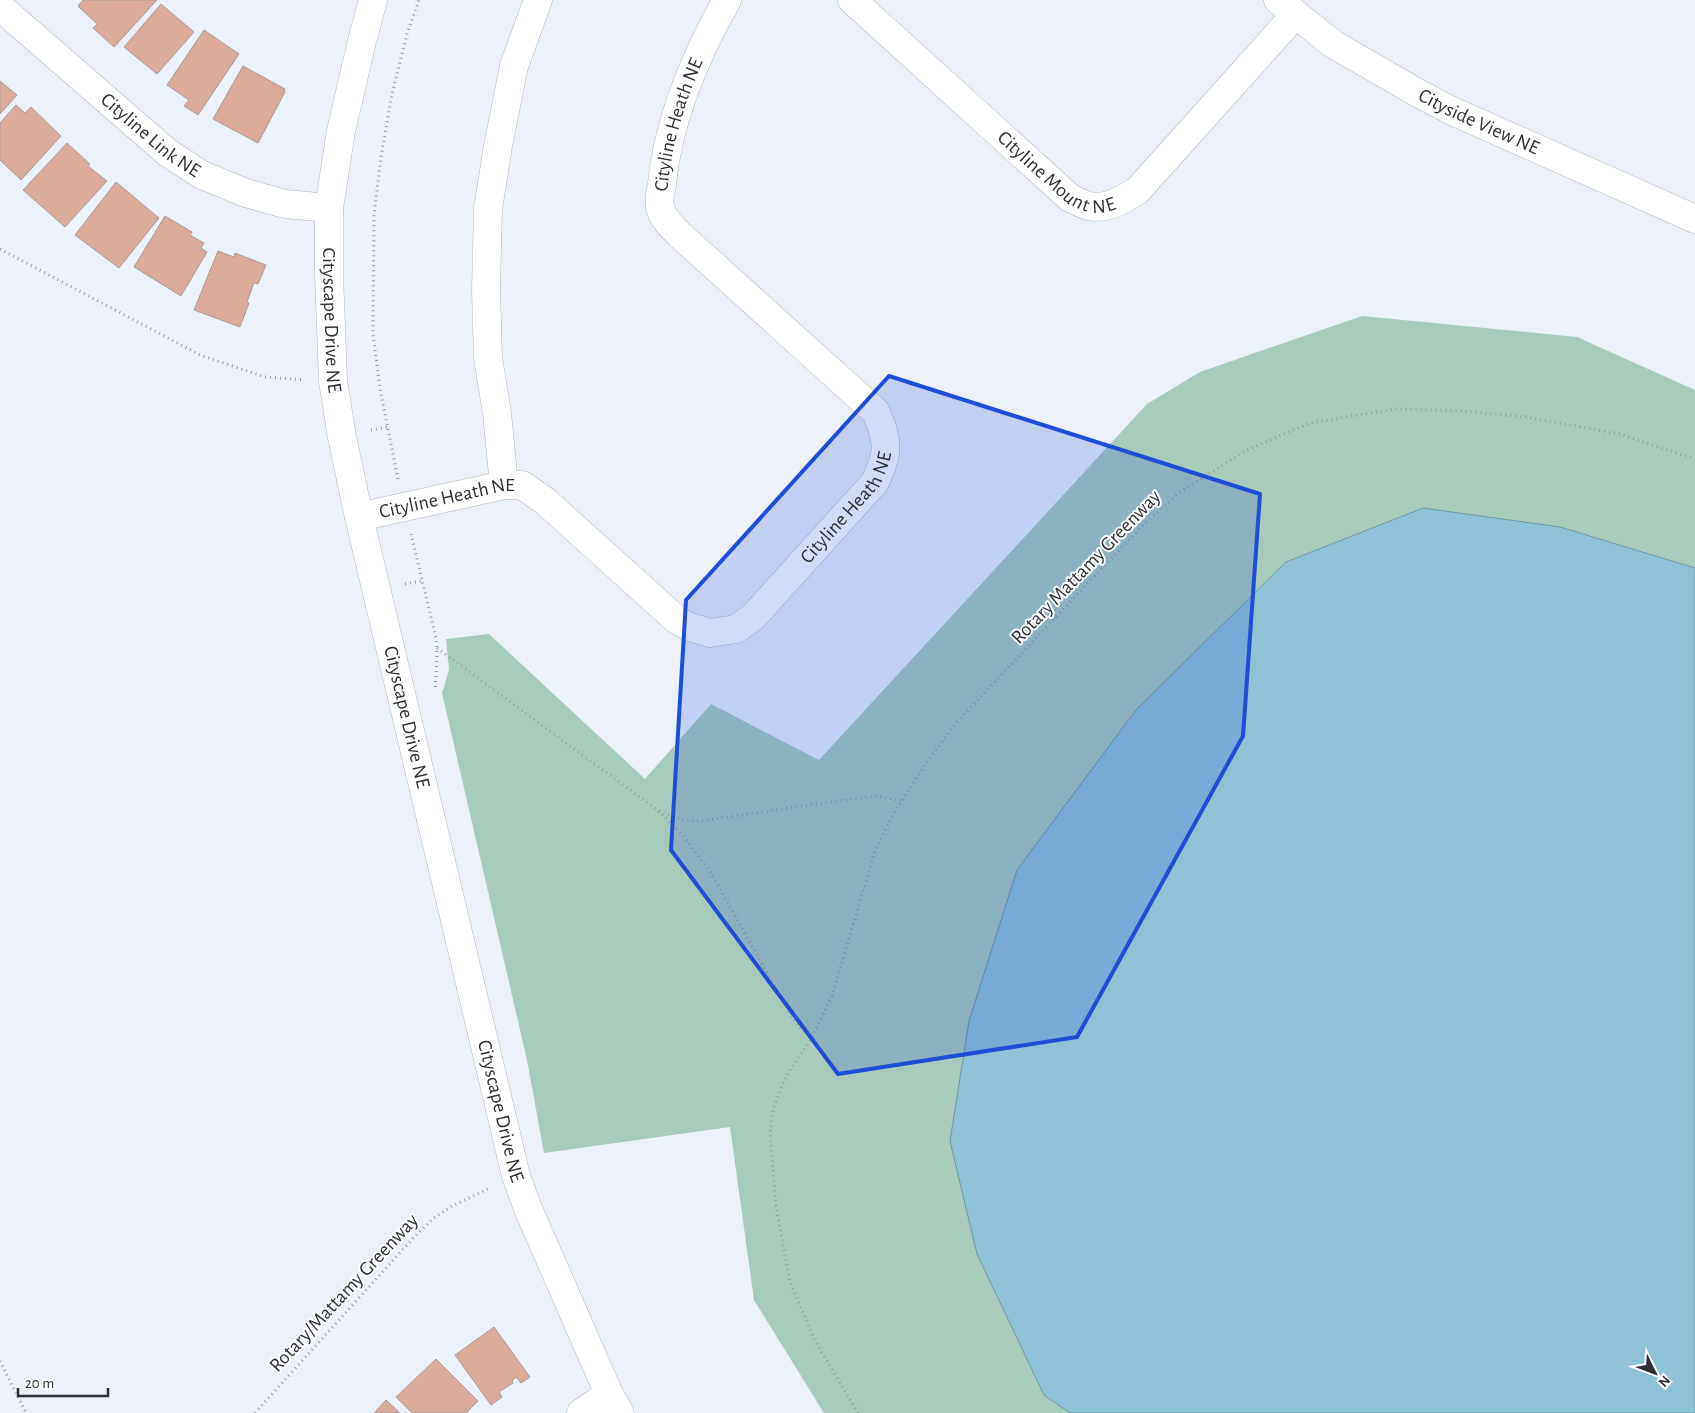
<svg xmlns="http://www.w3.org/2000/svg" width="1695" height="1413" font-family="'Alegreya Sans',sans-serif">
  <rect width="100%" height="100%" fill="#ecf0f8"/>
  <path fill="#a8caba" d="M1362,316L1577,337L1695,390V1413H824L754,1300L730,1127L544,1153L527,1060L442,693L449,670L446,639L489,634L645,779L711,704L819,760L1147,404L1200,372Z"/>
  <path fill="#8dc3d5" stroke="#7097a4" d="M1423,508L1560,527L1695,568V1413H1070L1044,1395L977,1254L950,1141L969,1021L1017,870L1136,710L1286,562Z"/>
  <path fill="#daaa9a" stroke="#a69d9a" d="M83,0H157L114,47L93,28L97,24L78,6Z
    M161,4L194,32L157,74L124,47Z
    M204,30L239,54L198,115L184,106L189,100L167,85Z
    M243,66L285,89L284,91L285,92L258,143L213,119Z
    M0,81L17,95L0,114Z
    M16,105L25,113L31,107L61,136L21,180L0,160V123Z
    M67,143L90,164L88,166L107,181L65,227L23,190Z
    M116,182L159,218L119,268L75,235Z
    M165,216L192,232L190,235L204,243L201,248L207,252L181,296L134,267Z
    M218,251L234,257L235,253L266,265L258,284L254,283L247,302L249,303L240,327L194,310Z
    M494,1327L530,1377L521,1383L516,1377L512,1381L513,1383L499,1392L502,1397L491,1405L455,1355Z
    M436,1359L478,1401L466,1413H412L396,1397Z
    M386,1400L400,1413H374Z"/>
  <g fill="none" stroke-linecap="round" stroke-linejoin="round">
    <g stroke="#b1b5bd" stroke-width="29">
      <g id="minor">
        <path id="s1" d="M373,0L362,41L341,131L329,208V274L333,381L342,437L359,517L516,1176L529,1211L609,1394L620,1413"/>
        <path id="s2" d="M852,0L1070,198C1076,200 1083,205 1089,206C1107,210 1124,199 1138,190L1295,15"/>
        <path id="s3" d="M1278,0L1333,44L1416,92L1450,110L1695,219"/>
        <path id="s4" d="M0,7L168,153L202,175L246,193L285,204L329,208"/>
        <path d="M504,485L497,413L488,358L486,290L488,209L498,146L514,66L538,0"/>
        <path id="s5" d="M359,517L504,485H522L545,501L677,620L690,627L710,633L736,629L753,617L875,482C889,451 889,444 876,412L680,235C673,228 662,218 660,207C658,201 661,191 662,184C668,121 696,55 727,0"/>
        <path d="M581,1413L609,1394"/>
      </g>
    </g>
    <path stroke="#96999f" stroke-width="3" stroke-dasharray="1 4" stroke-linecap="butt" d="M0,249L200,355L265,377L305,380
      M371,430L388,427
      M398,479L380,389L373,334L374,215L381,157L392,94L407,34L419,0
      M411,534L436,638L437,655L435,691
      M405,584L422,581
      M437,648L657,810L681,833L711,873L790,1014L799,1027L812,1038
      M659,811L685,821H700L859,798L879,796L902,801
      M0,1361L26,1413
      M255,1413L415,1236L434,1218L452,1206L490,1188
      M858,1413L815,1341L790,1282L776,1206L770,1135L773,1110L786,1076L812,1038L832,996L876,848L894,813L927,762L955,724L1140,528L1179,493L1245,451L1310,423L1395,409L1462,411L1526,417L1619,434L1695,459"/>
    <use href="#minor" stroke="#fff" stroke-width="28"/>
  </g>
  <path fill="#1d4ed8" fill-opacity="0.2" stroke="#1d4ed8" stroke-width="4" stroke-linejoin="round" d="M889,376L1260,494L1243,736L1077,1037L838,1074L671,850L686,600Z"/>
  <g text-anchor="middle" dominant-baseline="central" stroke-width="4" stroke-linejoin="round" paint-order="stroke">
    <g font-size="20" fill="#2e2f32" stroke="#fcfdff">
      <text stroke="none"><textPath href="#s3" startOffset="236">Cityside View NE</textPath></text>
      <text stroke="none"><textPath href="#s5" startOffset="1094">Cityline Heath NE</textPath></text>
      <text stroke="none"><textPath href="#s4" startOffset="198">Cityline Link NE</textPath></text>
      <text stroke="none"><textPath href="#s2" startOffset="271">Cityline Mount NE</textPath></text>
      <text stroke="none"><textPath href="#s1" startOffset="325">Cityscape Drive NE</textPath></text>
      <text stroke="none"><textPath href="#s5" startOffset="90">Cityline Heath NE</textPath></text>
      <text stroke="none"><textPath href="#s5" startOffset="600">Cityline Heath NE</textPath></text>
      <text transform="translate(1086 567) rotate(-46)">Rotary Mattamy Greenway</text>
      <text stroke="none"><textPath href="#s1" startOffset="730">Cityscape Drive NE</textPath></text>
      <text stroke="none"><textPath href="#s1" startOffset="1135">Cityscape Drive NE</textPath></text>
      <text transform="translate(344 1293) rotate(-47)">Rotary/Mattamy Greenway</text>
    </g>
  </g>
  <g transform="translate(1655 1373) rotate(132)" stroke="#fcfdff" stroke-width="4" paint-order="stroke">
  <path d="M0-4L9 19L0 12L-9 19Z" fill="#2e2f32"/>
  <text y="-8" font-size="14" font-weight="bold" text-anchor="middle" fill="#2e2f32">N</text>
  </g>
  <path d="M18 1388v8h90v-8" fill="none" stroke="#2e2f32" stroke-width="2.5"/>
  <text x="25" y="1388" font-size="15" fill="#2e2f32" stroke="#fcfdff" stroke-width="4" paint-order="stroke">20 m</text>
</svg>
